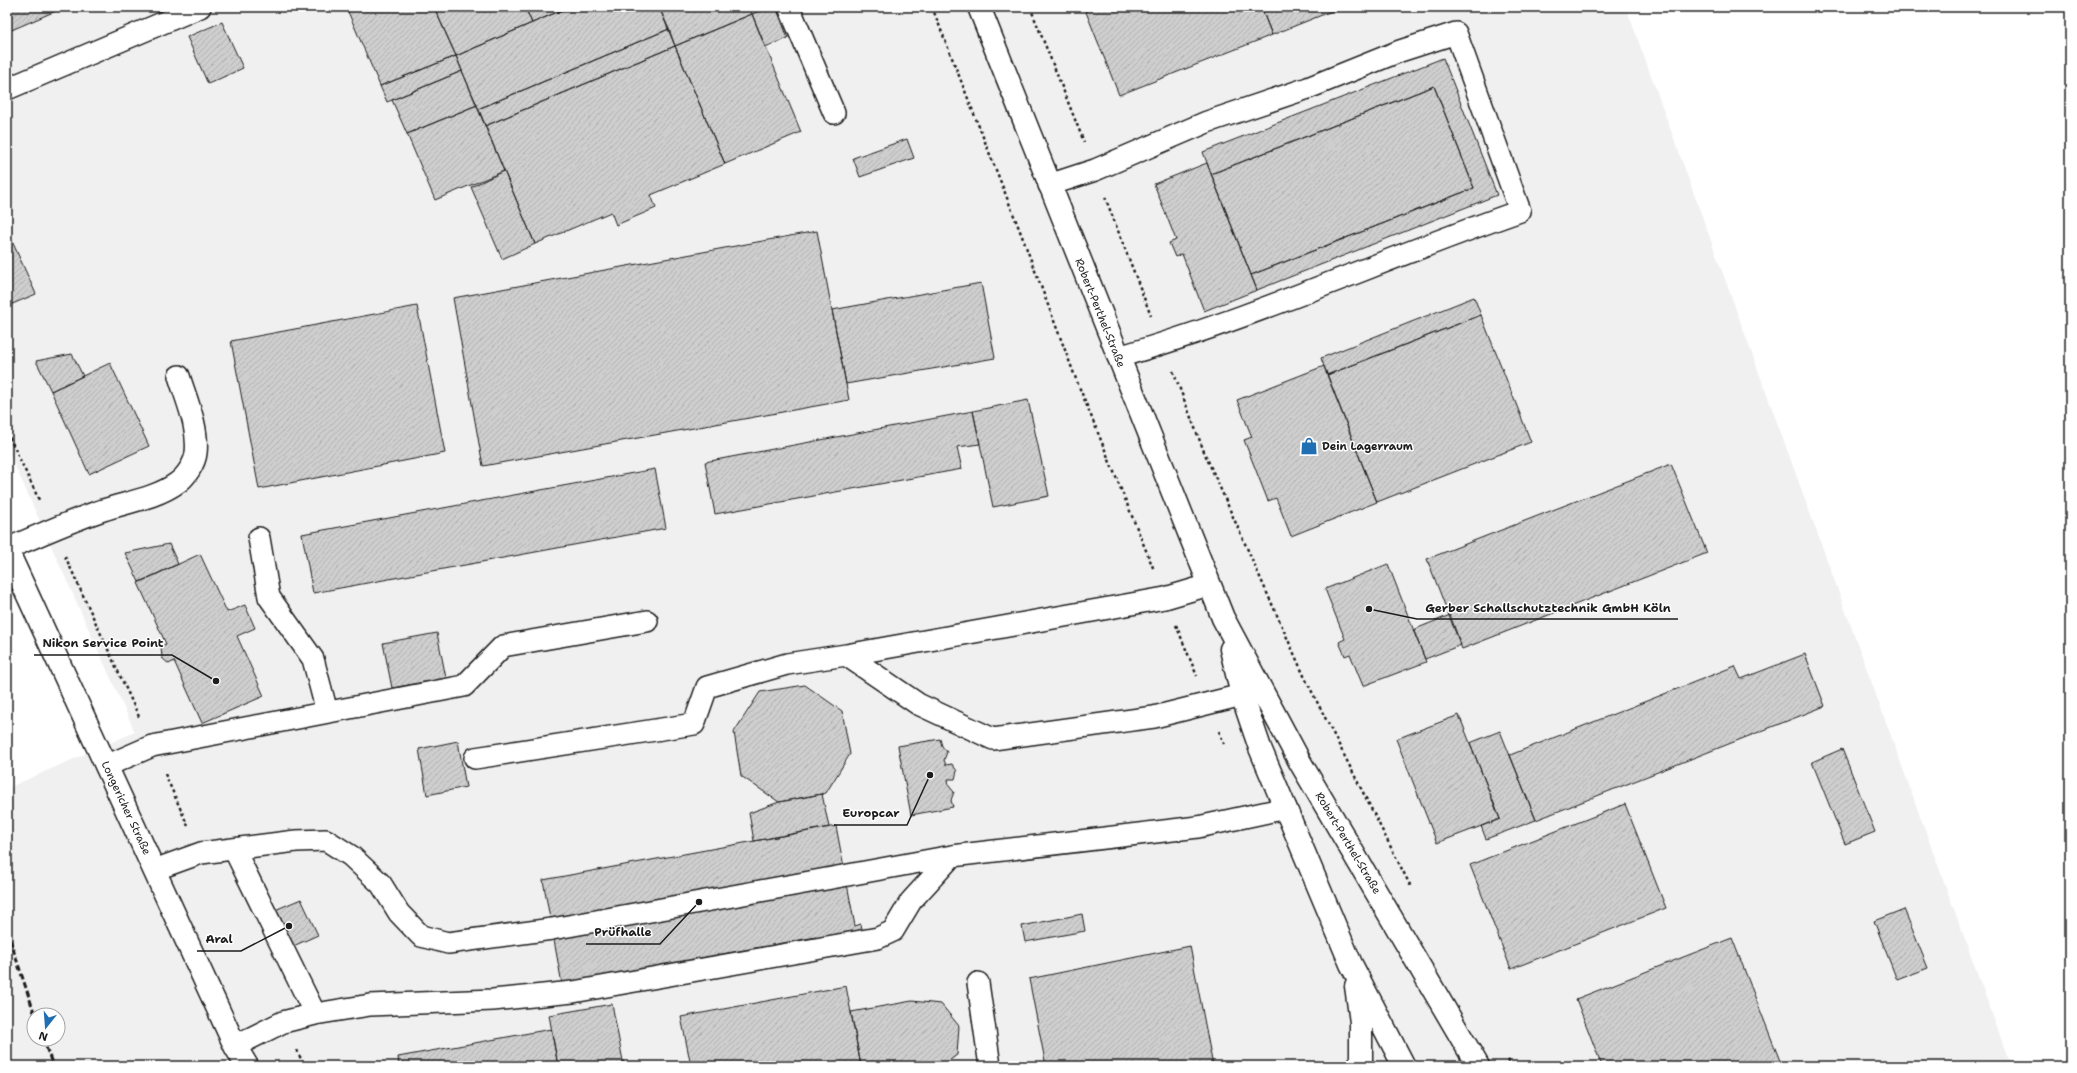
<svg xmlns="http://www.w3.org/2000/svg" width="2077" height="1073" font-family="'Shantell Sans',sans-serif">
  <defs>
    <pattern id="building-hatch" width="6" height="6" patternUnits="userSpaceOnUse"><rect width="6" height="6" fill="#cecece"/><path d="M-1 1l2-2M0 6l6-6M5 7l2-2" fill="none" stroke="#b0b0b0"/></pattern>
  </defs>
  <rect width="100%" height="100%" fill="#fff"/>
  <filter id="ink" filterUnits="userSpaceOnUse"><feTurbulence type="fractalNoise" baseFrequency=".025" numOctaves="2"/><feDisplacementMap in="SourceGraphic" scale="8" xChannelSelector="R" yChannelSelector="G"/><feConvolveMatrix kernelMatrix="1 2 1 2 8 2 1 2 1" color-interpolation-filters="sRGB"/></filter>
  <g filter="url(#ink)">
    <path fill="#f0f0f0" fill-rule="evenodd" d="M7,7H1626L2011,1066H7V782L10,787L135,732L7,448ZM34,1015H58V1039H34Z"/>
    <path fill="url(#building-hatch)" stroke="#1c1c1c" d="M7,7H65L7,32Z
      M346,7H434L456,56L380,86Z
      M434,7H525L532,23L456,56Z
      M525,7H569L532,23Z
      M569,7H659L669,29L478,109L456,56Z
      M659,7H749L752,14L675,46Z
      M770,7H776L788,38L765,47L752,14Z
      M1084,7H1148V9L1152,7H1261L1272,35L1119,95Z
      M1261,7H1342L1272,35Z
      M752,14L801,132L725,164L675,46Z
      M222,22L243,68L208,84L187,37Z
      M669,29L675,46L485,126L478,109Z
      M675,46L725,164L651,195L656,208L616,225L611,212L535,244L485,126Z
      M456,56L462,71L387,102L380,86Z
      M1443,58L1497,195L1257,290L1251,275L1474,188L1434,86L1211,174L1203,152Z
      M462,71L477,105L407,134L392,100Z
      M1434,86L1474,188L1251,275L1211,174Z
      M477,105L504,171L435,200L407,134Z
      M907,139L914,158L860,177L853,158Z
      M1207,163L1257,290L1204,311L1182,254L1175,257L1169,243L1176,240L1154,184Z
      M504,171L535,244L502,259L471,187Z
      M7,230L36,294L10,305L7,298Z
      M817,231L849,400L483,466L453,298Z
      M981,283L995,358L846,384L832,310Z
      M1474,297L1481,315L1327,375L1321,358Z
      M417,306L445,453L259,489L231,341Z
      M1481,315L1531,442L1377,502L1327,375Z
      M72,354L83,376L51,391L36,361Z
      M110,363L149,446L89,474L51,391Z
      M1324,366L1377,502L1291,536L1276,498L1268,501L1244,440L1252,437L1237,400Z
      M1028,400L1049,496L993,507L973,411Z
      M973,411L980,444L957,447L962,469L715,514L705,462Z
      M1671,464L1707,553L1462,649L1427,559Z
      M655,469L666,528L313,593L302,534Z
      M169,544L178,564L139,582L125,553Z
      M200,554L227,612L245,605L255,628L237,636L264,696L202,723L174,661L169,664L162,658L161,646L166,644L138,583Z
      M1388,564L1426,662L1363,686L1350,654L1345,656L1339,642L1345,639L1325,589Z
      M1450,615L1461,645L1425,659L1413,630Z
      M437,633L446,678L392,688L383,643Z
      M1805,654L1825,706L1536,820L1510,755L1735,666L1741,679Z
      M805,685L842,711L850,754L826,793L779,802L741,776L734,732L760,692Z
      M1459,715L1500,819L1437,843L1396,739Z
      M1500,731L1536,820L1486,839L1481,826L1500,819L1470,743Z
      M940,739L942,746L947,752L944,760L946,765L952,764L957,771L955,779H948L949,786L954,792L951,800L953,807L911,815L898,746Z
      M458,741L466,787L427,795L419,749Z
      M1842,749L1875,832L1845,844L1812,762Z
      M822,794L829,827L754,841L749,813L779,802Z
      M1625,804L1666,908L1511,969L1470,865Z
      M836,826L855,926L861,924L863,934L818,943L816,937L562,984L543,880Z
      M301,899L318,935L291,947L275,910Z
      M1904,909L1928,968L1897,980L1874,921Z
      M1082,914L1085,931L1025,942L1022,926Z
      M1732,938L1782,1066H1602L1576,999Z
      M1190,946L1213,1066H1046L1029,979Z
      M846,986L861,1066H691L681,1017Z
      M912,1001L941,1004L959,1026L957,1055L942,1066H861L851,1012Z
      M612,1004L624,1066H558L549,1015Z
      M551,1029L558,1066H399L398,1057Z"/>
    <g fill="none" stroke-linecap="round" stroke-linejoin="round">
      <g stroke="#1c1c1c" stroke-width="24">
        <path id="service" d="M789,7L834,113
          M7,89L200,7
          M1049,185L1095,170L1207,122L1308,88L1400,51L1456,33L1520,211C1385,258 1255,318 1118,357
          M259,538L269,597L313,659L327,712
          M7,549C39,535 70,521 103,510C128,502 156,498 177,483C186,477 195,463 196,453C199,427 186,399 179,376
          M846,655L1165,598L1209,585
          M475,758L694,724L707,687L787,664L846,655L918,704L993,739L1154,717L1242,695
          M106,766L152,746L464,686L503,646L647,621
          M234,849L315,1014
          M154,870L201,853L296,841L326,840L351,856L381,884L399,913L421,936L448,943L552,929L952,856L1198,827L1286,808
          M978,983L990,1066
          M235,1046L283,1022L315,1014L370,1005L493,1000L573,992L878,938L893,931L911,901L952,856"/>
      </g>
      <g stroke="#1c1c1c" stroke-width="25">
        <path id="tertiary" d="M979,7L1223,618L1300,762L1478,1066
          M7,550L235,1046L247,1066
          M1231,649L1242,695L1260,748L1351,964L1404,1066
          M1356,986L1361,1022V1066"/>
      </g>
      <path stroke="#1c1c1c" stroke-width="2.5" stroke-dasharray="3 3" stroke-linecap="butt" d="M932,7L1020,231L1076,379L1154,570
        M1030,7L1084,142
        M1105,197L1151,316
        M1173,371L1205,454L1305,678L1411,887
        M7,432L40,502
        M65,556L140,719
        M1176,625L1197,676
        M1219,731L1224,744
        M165,774L188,826
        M297,1050L304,1066
        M1508,1060L1512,1066"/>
      <use href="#service" stroke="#fff" stroke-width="21"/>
      <use href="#tertiary" stroke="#fff" stroke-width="22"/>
      <path stroke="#1c1c1c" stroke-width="3" stroke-dasharray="6 3" stroke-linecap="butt" d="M7,931L35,1015
        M43,1039L53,1066"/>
    </g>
  </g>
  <defs>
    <g id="shop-bare" transform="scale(1.38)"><path d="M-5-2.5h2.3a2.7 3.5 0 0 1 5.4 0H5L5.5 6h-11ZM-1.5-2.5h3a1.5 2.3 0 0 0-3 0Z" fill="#1f6fb2" stroke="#fff" stroke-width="2.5" paint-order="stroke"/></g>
  </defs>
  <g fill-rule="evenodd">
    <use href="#shop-bare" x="1309" y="446"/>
  </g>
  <g text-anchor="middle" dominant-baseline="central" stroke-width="3" stroke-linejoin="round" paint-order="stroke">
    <g font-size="11" fill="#1c1c1c" stroke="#fff">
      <text transform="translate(1100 313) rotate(68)">Robert-Perthel-Straße</text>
      <text transform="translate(126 808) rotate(65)">Longericher Straße</text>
      <text transform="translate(1348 843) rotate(59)">Robert-Perthel-Straße</text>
    </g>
    <g font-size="11" font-weight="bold" fill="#1c1c1c" stroke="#fff" text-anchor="start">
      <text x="1322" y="446">Dein Lagerraum</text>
    </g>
  </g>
  <path fill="none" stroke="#1c1c1c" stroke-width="1.5" d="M1369 609L1417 619H1678M216 681L172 655H34M930 775L907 825H834M699 902L660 944H586M289 926L241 951H197"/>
  <g fill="#1c1c1c" stroke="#fff" stroke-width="1.5">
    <circle cx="1369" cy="609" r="4"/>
    <circle cx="216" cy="681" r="4"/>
    <circle cx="930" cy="775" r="4"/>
    <circle cx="699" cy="902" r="4"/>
    <circle cx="289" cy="926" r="4"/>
  </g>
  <g font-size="12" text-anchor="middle" font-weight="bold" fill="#1c1c1c" stroke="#fff" stroke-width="3" stroke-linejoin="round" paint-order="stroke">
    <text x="1548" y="612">Gerber Schallschutztechnik GmbH Köln</text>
    <text x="103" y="647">Nikon Service Point</text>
    <text x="871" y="817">Europcar</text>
    <text x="623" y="936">Prüfhalle</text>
    <text x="219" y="943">Aral</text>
  </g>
  <rect width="2077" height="1073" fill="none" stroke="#fff" stroke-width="24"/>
  <rect x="12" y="12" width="2053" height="1049" fill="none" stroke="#1c1c1c" stroke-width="1.5" filter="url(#ink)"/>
  <g transform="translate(46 1027) rotate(197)"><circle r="19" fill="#ffffff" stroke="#a4a4a4"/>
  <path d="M0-3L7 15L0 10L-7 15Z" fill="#1f6fb2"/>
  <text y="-6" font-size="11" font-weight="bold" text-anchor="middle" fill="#1c1c1c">N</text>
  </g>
</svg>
